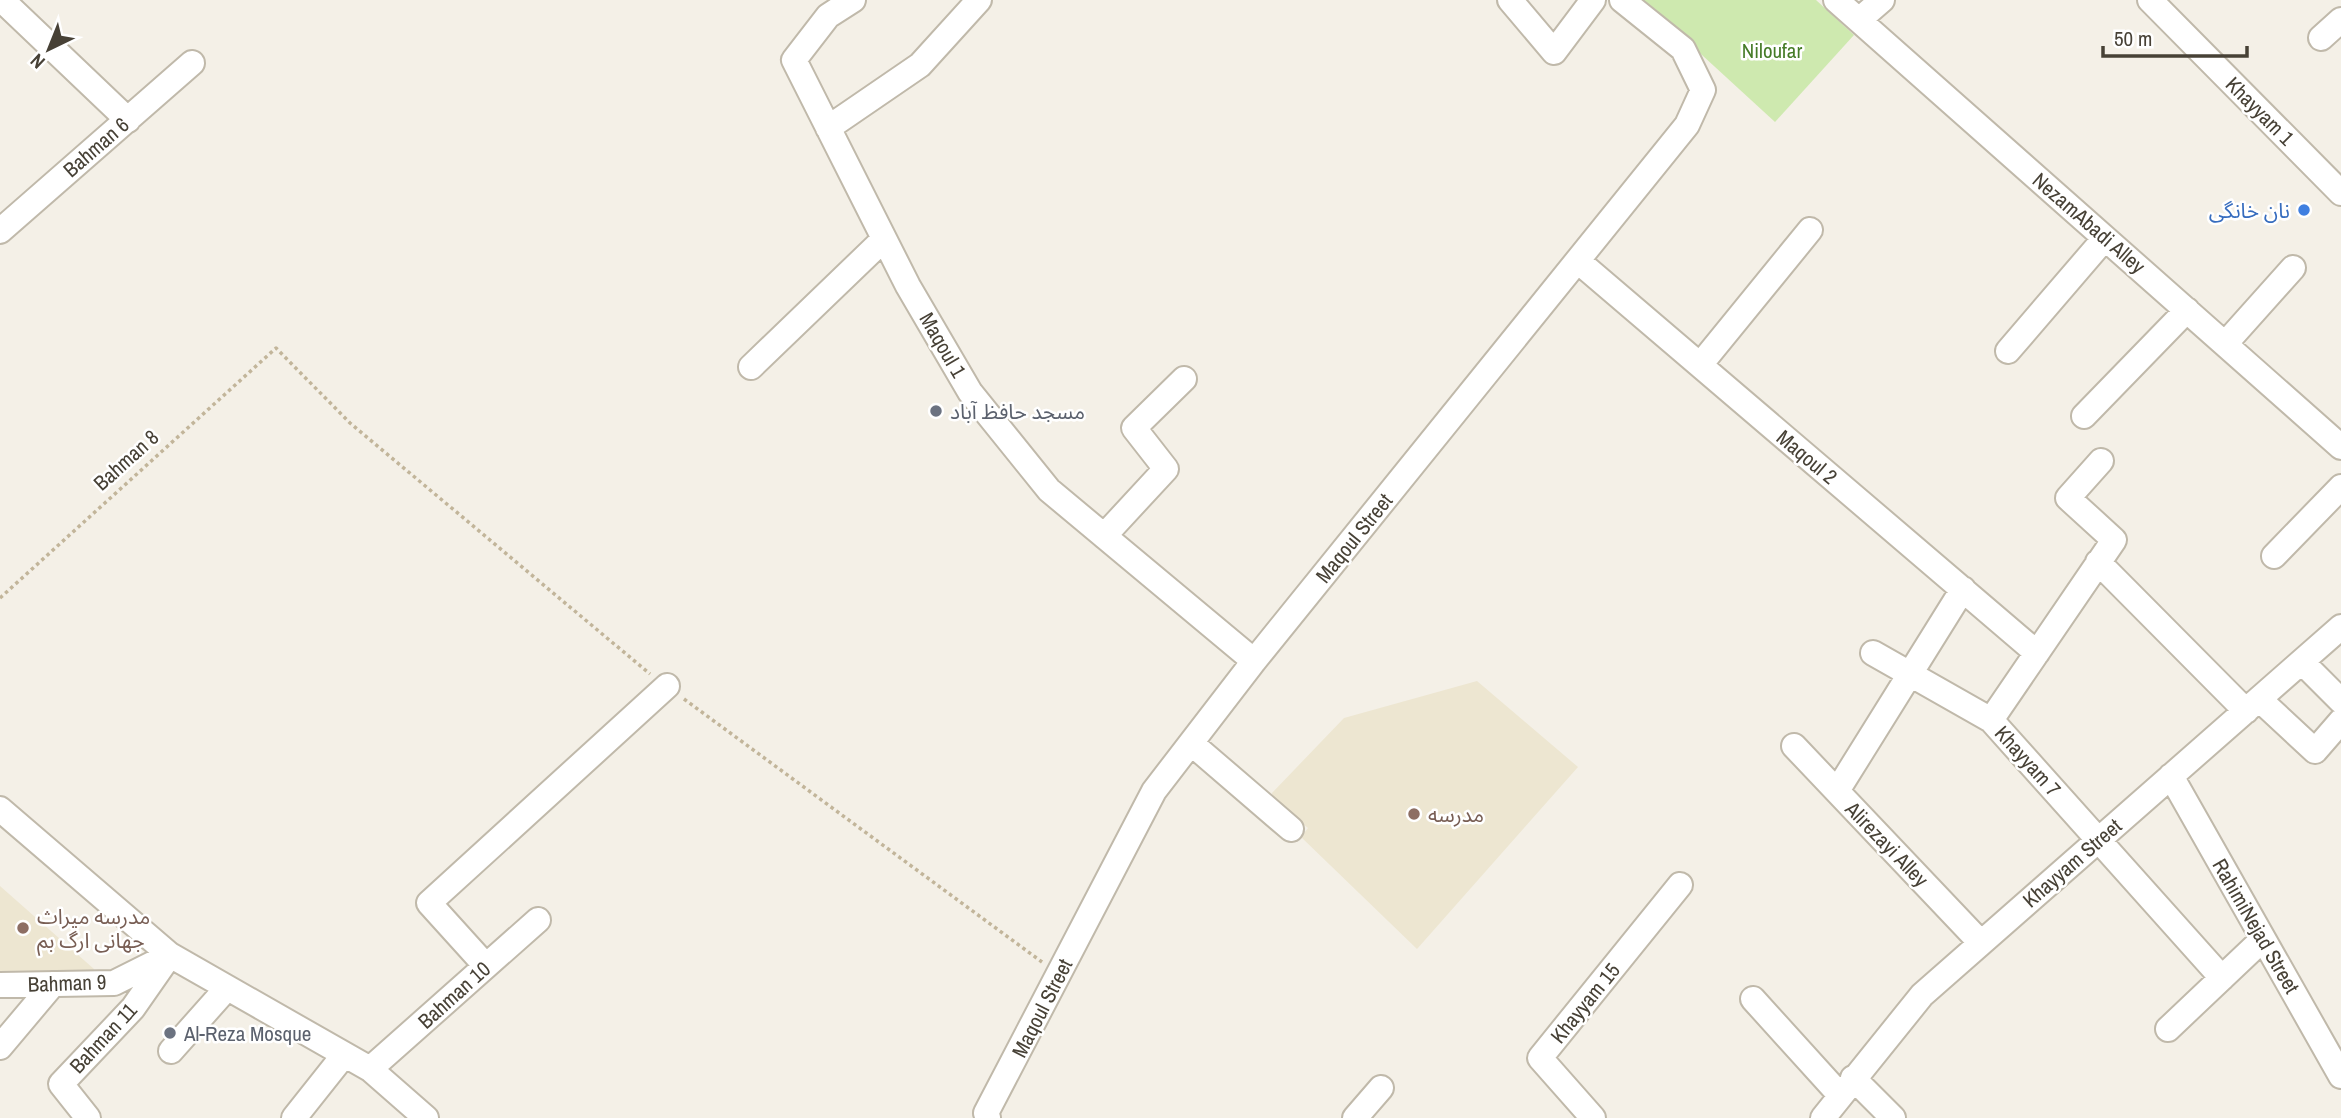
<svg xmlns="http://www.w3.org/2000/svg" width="2341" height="1118" font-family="'Archivo Narrow','Noto Sans Arabic',sans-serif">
  <rect width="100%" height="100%" fill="#f4f0e7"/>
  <path fill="#ede6d1" d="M1477,681L1578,767L1417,949L1301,837L1308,828L1273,800L1272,793L1344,718Z
    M0,886L94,969L90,977L0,973Z"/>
  <path fill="#cee9af" d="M1642,0H1816L1854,35L1775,122Z"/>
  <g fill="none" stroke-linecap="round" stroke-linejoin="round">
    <g stroke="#c0b9aa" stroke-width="28">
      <path id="minor" d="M2,0L128,120
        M853,0L828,16L794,60L908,286L970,392L1049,490L1254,661
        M1510,0L1554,52L1593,0
        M1836,0L2341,447
        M2150,0L2341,193
        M1859,20L1882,0
        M2321,38L2341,20
        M828,128L920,65L979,0
        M0,231L192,63
        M1578,261L2037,653
        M2225,344L2293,268
        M2008,351L2105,238
        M1700,365L1810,230
        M751,367L884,239
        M2084,416L2187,310
        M1104,536L1166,469L1134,428L1184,379
        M2274,556L2341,487
        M2098,562L2246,711
        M1873,653L1991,720L2222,978
        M2302,662L2341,701
        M2259,699L2315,751L2341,721
        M1991,720L2114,540L2068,498L2101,461
        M1191,743L1291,829
        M1794,746L1981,943
        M2171,776L2341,1076
        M1837,791L1963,589
        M0,809L170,955L370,1069L426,1118
        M486,966L429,903L667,686
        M0,985L114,983L166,957
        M1753,999L1840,1095
        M2168,1029L2263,939
        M0,1047L53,984
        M171,1051L227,988
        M370,1069L538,920
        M1853,1078L1893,1118
        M88,1118L61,1084L133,1008L170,955
        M294,1118L344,1055
        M988,1118L986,1113L1154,791L1254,661L1687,125L1703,90L1683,49L1622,0
        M1355,1118L1381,1088
        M1593,1118L1540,1058L1680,885
        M1823,1118L1922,995L2341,627"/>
    </g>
    <path stroke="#c2b59a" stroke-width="3.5" stroke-dasharray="3.5 3.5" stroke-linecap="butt" d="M0,598L276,348L350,423L650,674
      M684,699L1042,962"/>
    <use href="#minor" stroke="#fff" stroke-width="24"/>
  </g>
  <circle fill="#3f7fe0" stroke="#fff" stroke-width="2.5" cx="2304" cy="210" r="7"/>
  <g fill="#6b7280" stroke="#fff" stroke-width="2.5">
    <circle cx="936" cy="411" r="7"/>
    <circle cx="170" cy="1033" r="7"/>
  </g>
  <g fill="#8d6e63" stroke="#fff" stroke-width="2.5">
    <circle cx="1414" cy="814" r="7"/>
    <circle cx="23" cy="928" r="7"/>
  </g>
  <g text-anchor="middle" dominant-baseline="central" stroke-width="5" stroke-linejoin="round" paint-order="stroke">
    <g font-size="21" fill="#457b27" stroke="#fff">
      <text x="1772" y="50">Niloufar</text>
    </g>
    <g font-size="21" fill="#474136" stroke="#fff">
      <text transform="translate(2260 111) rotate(45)">Khayyam 1</text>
      <text transform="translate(96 147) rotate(-41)">Bahman 6</text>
      <text transform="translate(2089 223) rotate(41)">NezamAbadi Alley</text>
      <text transform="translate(943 345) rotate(60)">Maqoul 1</text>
      <text transform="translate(1807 457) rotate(40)">Maqoul 2</text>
      <text transform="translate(126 460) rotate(-42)">Bahman 8</text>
      <text transform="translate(1354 538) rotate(-51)">Maqoul Street</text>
      <text transform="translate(2028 761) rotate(48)">Khayyam 7</text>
      <text transform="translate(1887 844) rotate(46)">Alirezayi Alley</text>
      <text transform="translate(2072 863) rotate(-41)">Khayyam Street</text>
      <text transform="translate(2256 926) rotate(60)">RahimiNejad Street</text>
      <text transform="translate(67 983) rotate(-2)">Bahman 9</text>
      <text transform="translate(454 995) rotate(-42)">Bahman 10</text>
      <text transform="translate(1585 1003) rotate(-51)">Khayyam 15</text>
      <text transform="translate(1042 1008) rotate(-63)">Maqoul Street</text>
      <text transform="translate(103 1038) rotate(-47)">Bahman 11</text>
    </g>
    <g font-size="21" fill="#366cbe" stroke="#fff" text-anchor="end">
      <text x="2290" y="210">نان خانگی</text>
    </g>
    <g font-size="21" fill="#5b616d" stroke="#fff" text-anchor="start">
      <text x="950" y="411">مسجد حافظ آباد</text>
      <text x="184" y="1033">Al-Reza Mosque</text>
    </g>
    <g font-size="21" fill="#785e54" stroke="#fff" text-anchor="start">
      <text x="1428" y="814">مدرسه</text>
      <text x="37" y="916">مدرسه میراث<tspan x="37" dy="24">جهانی ارگ بم</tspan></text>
    </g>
  </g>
  <g transform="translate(49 49) rotate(223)" stroke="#ffffff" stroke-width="5" paint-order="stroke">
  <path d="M0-5L12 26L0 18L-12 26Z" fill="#474136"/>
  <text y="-10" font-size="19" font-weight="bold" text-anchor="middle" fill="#474136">N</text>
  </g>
  <path d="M2103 46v10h144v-10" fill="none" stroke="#474136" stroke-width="3.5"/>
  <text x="2114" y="46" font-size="21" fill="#474136" stroke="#ffffff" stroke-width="5" paint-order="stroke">50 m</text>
</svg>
